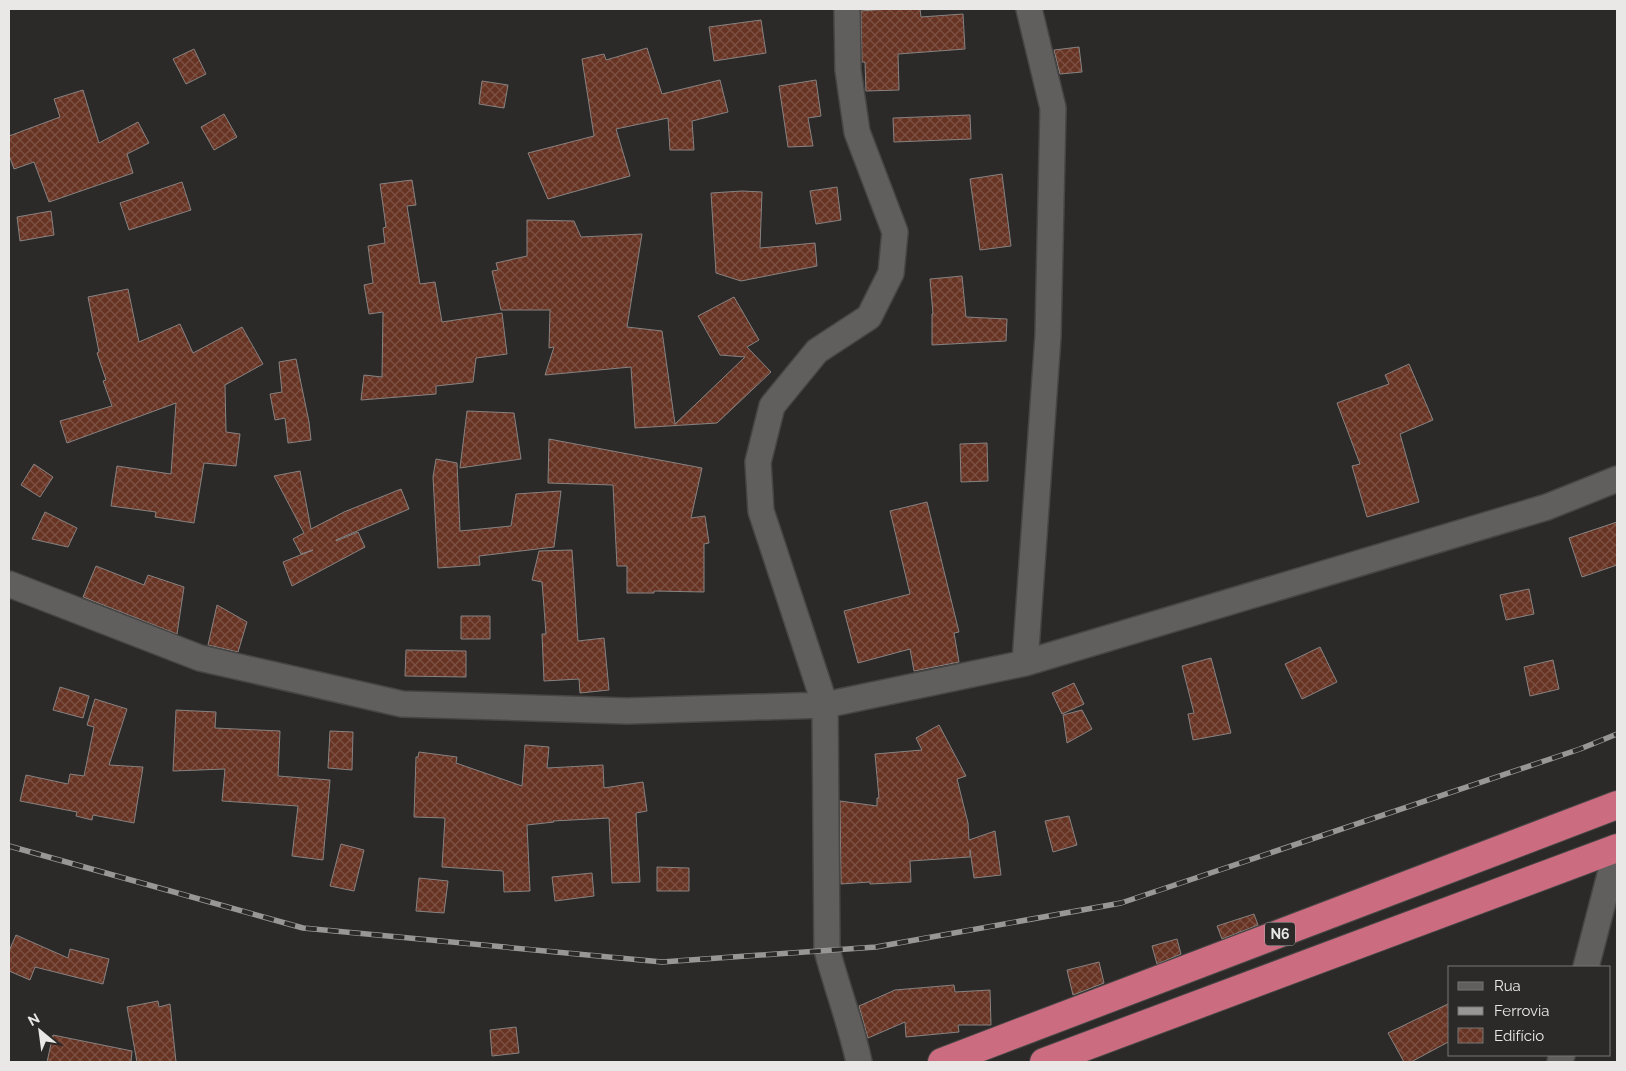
<svg xmlns="http://www.w3.org/2000/svg" width="1626" height="1071" font-family="Raleway,sans-serif">
  <defs>
    <pattern id="building-cross-hatch" width="8" height="8" patternUnits="userSpaceOnUse" patternTransform="scale(1.25)"><rect width="8" height="8" fill="#673424"/><path d="M0 0l8 8M0 8l8-8" fill="none" stroke="#7d5144"/></pattern>
  </defs>
  <rect width="100%" height="100%" fill="#2c2a28"/>
  <path fill="url(#building-cross-hatch)" stroke="#868281" d="M888,9H920L921,17L963,14L965,49L898,54L899,90L866,91L865,62H862L861,11Z
    M761,20L766,53L714,61L709,27Z
    M1079,47L1082,72L1060,74L1054,50Z
    M647,48L662,94L720,80L728,112L692,121L694,150H670L668,118L616,129L630,176L548,199L528,153L594,136L582,59L604,54L606,60Z
    M194,49L206,74L186,84L173,59Z
    M816,80L821,116L808,118L813,146L788,147L779,86Z
    M482,81L508,85L504,108L479,104Z
    M83,90L99,143L138,122L149,143L127,154L133,173L49,202L34,162L14,169L9,155V136L60,117L54,99Z
    M224,114L237,137L214,150L201,127Z
    M970,115L971,139L894,142L893,118Z
    M1002,174L1011,246L980,250L970,179Z
    M412,180L416,205L407,206L420,284L435,282L442,322L502,313L507,354L476,358L473,382L436,386V394L361,400L364,375L382,377L383,312L369,314L364,285L373,283L368,246L385,243L383,228L386,227L380,184Z
    M182,182L191,210L129,230L120,203Z
    M837,187L841,220L816,224L810,191Z
    M742,191L762,192L760,248L815,243L817,266L741,281L716,273L711,193Z
    M51,211L54,235L20,241L17,217Z
    M527,220L574,221L581,237L642,234L627,327L662,331L675,424L745,357L720,355L698,316L734,297L759,340L747,347L771,372L717,423L635,428L631,367L545,375L554,347L549,348L550,310H501L492,271L498,270L496,263L527,256Z
    M962,276L966,317L1007,319L1006,341L932,345V314H933L930,279Z
    M128,289L139,342L180,324L193,353L242,327L263,364L225,385L226,432L240,434L236,466L204,463L194,523L155,517L156,512L111,506L117,466L171,474L176,403L67,443L60,421L112,406L103,381L106,380L97,353L99,352L88,297Z
    M296,359L309,422L311,440L288,443L285,418L275,420L270,394L282,392L279,362Z
    M1409,364L1433,420L1400,434L1419,502L1367,517L1352,466L1360,464L1337,403L1389,384L1385,375Z
    M467,411L514,413L521,459L460,468Z
    M549,439L702,468L691,518L705,516L709,543L704,544V592L654,591V593H627V566H617L613,485L548,483Z
    M987,443L988,481L961,482L960,444Z
    M436,459L457,463L460,531L511,526L516,494L561,491L554,547L479,556L480,565L438,568L433,477Z
    M34,464L53,477L40,497L21,485Z
    M300,471L311,529L344,512L401,489L409,509L336,540V541L358,532L365,547L292,586L283,562L313,550L301,554L293,539L304,533L274,476Z
    M927,502L959,632L954,633L959,662L914,671L910,649L858,663L844,611L910,594L890,511Z
    M45,512L77,528L68,547L32,539Z
    M1617,522V565L1582,577L1569,538Z
    M572,550L578,641L604,638L609,690L580,693L579,679L544,681L542,634H546L542,582L532,580L539,551Z
    M96,566L144,585L148,575L184,587L177,634L83,597Z
    M1529,589L1534,614L1506,620L1500,595Z
    M217,605L247,622L238,652L208,645Z
    M461,616H490V639H461Z
    M1320,647L1337,682L1302,699L1285,664Z
    M406,650L466,651V677L405,676Z
    M1211,658L1231,733L1193,740L1188,714L1194,713L1182,666Z
    M1553,660L1559,689L1530,696L1524,667Z
    M1074,683L1084,704L1062,714L1052,693Z
    M60,687L89,696L83,718L53,710Z
    M95,699L127,709L109,765L143,767L134,823L93,815L92,820L76,816L77,812L20,801L26,775L68,784L70,774L84,776L94,727L87,725Z
    M176,710L216,712L215,728L280,731L278,776L330,780L323,860L292,856L298,806L222,801L225,769L173,771Z
    M1082,710L1092,729L1067,743L1063,715Z
    M939,725L966,776L957,779L968,823L969,840L995,831L1001,875L974,878L970,850V857L910,861L911,882L870,884V882L841,884L840,801L877,806V798H879L875,754L922,750L916,738Z
    M330,731L353,732L352,770L328,768Z
    M525,745L549,747L547,768L603,765L604,788L643,782L647,811L636,813L640,882L612,883L609,818L553,821L554,822L527,825L530,891L504,892L503,871L442,867L445,818L414,817L416,757H418L419,752L457,757L456,763L522,786Z
    M1069,816L1077,845L1053,852L1045,821Z
    M341,844L364,850L354,891L330,886Z
    M657,867L689,868V891H657Z
    M592,873L594,896L555,901L552,877Z
    M419,878L448,881L444,913L416,911Z
    M1254,914L1258,925L1222,939L1217,926Z
    M16,935L68,958L70,949L109,959L103,984L35,967L30,980L9,971V951Z
    M1177,939L1181,954L1157,964L1152,946Z
    M1099,962L1104,983L1073,995L1067,970Z
    M954,985L955,992L990,990L991,1025H958L959,1032L906,1037L905,1022L868,1038L859,1006L895,990Z
    M158,1001L159,1007L170,1004L176,1062H137L127,1007Z
    M1450,1003V1041L1411,1062H1404L1388,1033Z
    M516,1027L519,1053L492,1056L490,1030Z
    M53,1035L132,1051L131,1062H47Z"/>
  <g fill="none" stroke-linecap="round" stroke-linejoin="round">
    <g stroke="#474644" stroke-width="28">
      <path id="street" d="M847,9L848,70L857,132L895,232L891,273L869,317L817,351L772,406L758,462L761,511L825,705L827,950C837,988 851,1024 859,1062
        M9,584L200,658L402,704L627,711L825,705L1025,663L1547,507L1617,479
        M1025,663L1048,336L1053,108L1029,9
        M1586,967L1617,848
        M1560,1062L1562,1055"/>
    </g>
    <g stroke="#474644" stroke-width="30">
      <path id="highway" d="M942,1062L1617,805
        M1044,1062L1617,848"/>
    </g>
    <use href="#street" stroke="#615f5d" stroke-width="25"/>
    <use href="#highway" stroke="#cb6c81" stroke-width="28"/>
    <g stroke="#989795" stroke-width="5.5">
      <path id="rail" d="M9,846L303,928L662,962L876,947L1121,903L1580,749L1617,734"/>
    </g>
    <use href="#rail" stroke="#2c2a28" stroke-width="4" stroke-dasharray="11" stroke-linecap="butt"/>
  </g>
  <g text-anchor="middle" dominant-baseline="central" stroke-width="4" stroke-linejoin="round" paint-order="stroke">
    <rect fill="#2c2a28" stroke="#b0afae" stroke-width="1" x="1265" y="922.5" width="30" height="23" rx="4"/>
    <g font-size="14" font-weight="bold" fill="#e9e8e7">
      <text x="1280" y="934">N6</text>
    </g>
  </g>
  <rect width="1626" height="1071" fill="none" stroke="#e9e8e7" stroke-width="20"/>
  <rect x="1448" y="966" width="162" height="90" fill="#2c2a28" stroke="#787674"/>
  <rect x="1458" y="982" width="25" height="8" fill="#615f5d" stroke="#787674"/>
  <text x="1494" y="991" font-size="15" fill="#e9e8e7">Rua</text>
  <rect x="1458" y="1007" width="25" height="8" fill="#989795" stroke="#787674"/>
  <text x="1494" y="1016" font-size="15" fill="#e9e8e7">Ferrovia</text>
  <rect x="1458" y="1028" width="25" height="15" fill="url(#building-cross-hatch)" stroke="#787674"/>
  <text x="1494" y="1041" font-size="15" fill="#e9e8e7">Edifício</text>
  <g transform="translate(40 1031) rotate(331)" stroke="#2c2a28" stroke-width="4" paint-order="stroke">
  <path d="M0-4L9 19L0 12L-9 19Z" fill="#e9e8e7"/>
  <text y="-8" font-size="14" font-weight="bold" text-anchor="middle" fill="#e9e8e7">N</text>
  </g>
</svg>
